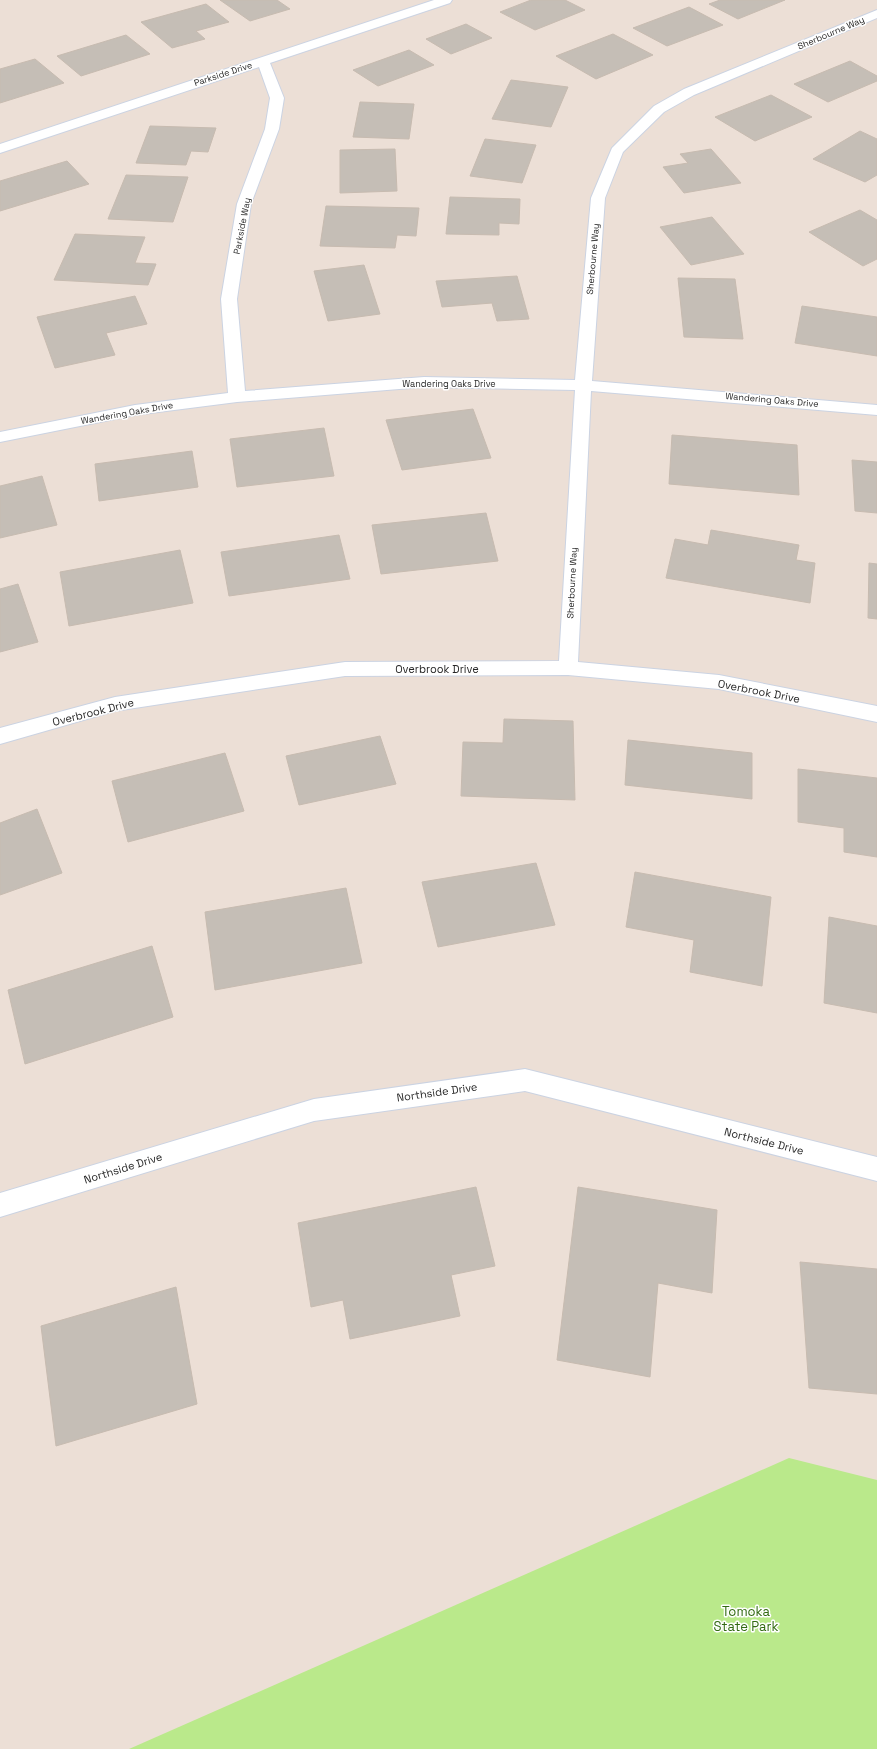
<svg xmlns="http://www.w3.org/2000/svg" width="877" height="1749" font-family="'Space Grotesk',sans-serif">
  <rect width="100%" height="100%" fill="#ecdfd6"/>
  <path fill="#bae98b" d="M789,1458L877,1480V1749H129Z"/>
  <path fill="#c5beb6" stroke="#c7bbb0" d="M220,0H277L290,9L250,21Z
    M531,0H565L585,10L535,30L500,12Z
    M720,0H785L738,19L709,4Z
    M206,4L229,22L196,31L205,39L172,48L141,22Z
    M689,7L723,25L667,46L633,28Z
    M466,24L492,38L451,54L426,39Z
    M613,34L653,55L596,79L556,56Z
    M126,35L150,54L81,76L57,56Z
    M409,50L434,65L378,86L353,70Z
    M35,59L64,83L0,103V69Z
    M850,61L877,76V81L828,102L794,84Z
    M511,80L568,87L551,127L492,119Z
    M771,95L812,117L755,141L715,117Z
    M360,102L414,104L409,139L353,137Z
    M150,126L216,128L208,152L191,151L186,165L136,163Z
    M860,131L877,139V175L865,182L813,159Z
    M485,139L536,145L522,183L470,176Z
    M395,149L397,191L340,193V150Z
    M711,149L741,183L684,193L663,167L688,163L680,154Z
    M67,161L89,184L0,211V181Z
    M126,175L188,177L173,222L108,219Z
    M450,197L520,199L519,224L499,223V235L446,234Z
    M326,206L419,208L416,236L397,235L395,248L320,246Z
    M860,210L877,220V259L863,266L809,232Z
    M712,217L744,254L691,265L660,227Z
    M75,234L145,237L135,263L156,264L148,285L54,280Z
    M364,265L380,314L328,321L314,271Z
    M517,276L529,319L497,321L492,303L442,307L436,281Z
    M678,278L735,279L743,339L684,337Z
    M135,296L147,324L106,333L115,355L55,368L37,317Z
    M802,306L877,317V356L795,343Z
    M473,409L491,458L402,470L386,420Z
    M324,428L334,476L237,487L230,439Z
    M672,435L797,445L799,495L669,484Z
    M192,451L198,487L99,501L95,464Z
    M852,460L877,462V513L855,511Z
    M42,476L57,525L0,538V486Z
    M486,513L498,561L381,574L372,525Z
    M711,530L799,545L796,560L815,563L810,603L666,578L675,539L708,545Z
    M339,535L350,579L229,596L221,552Z
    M180,550L193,603L69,626L60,572Z
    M869,563L877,564V619L868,618Z
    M18,584L38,642L0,652V589Z
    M504,719L573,721L575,800L461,796L463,742L503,743Z
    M380,736L396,784L299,805L286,756Z
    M628,740L752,753V799L625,785Z
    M225,753L244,811L128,842L112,781Z
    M798,769L877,778V857L844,852V828L798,822Z
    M37,809L62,873L0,895V823Z
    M536,863L555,925L438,947L422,882Z
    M635,872L771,897L762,986L690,972L694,940L626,927Z
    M346,888L362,963L215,990L205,912Z
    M829,917L877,926V1013L824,1003Z
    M152,946L173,1017L25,1064L8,990Z
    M476,1187L495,1266L451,1275L460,1316L350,1339L343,1300L311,1307L298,1223Z
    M578,1187L717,1210L712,1293L658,1283L650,1377L557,1360Z
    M800,1262L877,1269V1394L809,1388Z
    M176,1287L197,1404L56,1446L41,1326Z"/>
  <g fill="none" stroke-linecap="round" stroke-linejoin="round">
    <g stroke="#cbd3e2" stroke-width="2">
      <path id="street" d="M434,0H452L450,3L270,63L284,98L279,129L251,204L237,299L245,391L424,377L575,380L591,198L612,148L654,106L684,89L877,10V18L694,95L664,112L623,152L605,198L592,381L877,405V415L591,391L578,662L719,675L877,706V722L719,689L568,675L345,676L115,711L0,744V728L115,697L345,662L559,661L575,390L424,387L237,402L135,415L0,442V432L135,405L228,393L221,299L237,204L265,129L270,98L259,67L0,153V144Z
        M525,1069L877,1157V1181L525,1091L314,1121L0,1217V1193L314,1099Z"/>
    </g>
    <use href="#street" fill="#fff" fill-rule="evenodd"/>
  </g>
  <g text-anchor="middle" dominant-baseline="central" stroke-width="3" stroke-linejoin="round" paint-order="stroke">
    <g font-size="9" fill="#272727" stroke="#fff">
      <text transform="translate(831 33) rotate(-23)">Sherbourne Way</text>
      <text transform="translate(223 74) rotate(-18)">Parkside Drive</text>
      <text transform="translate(242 226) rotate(-79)">Parkside Way</text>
      <text transform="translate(593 259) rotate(-85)">Sherbourne Way</text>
      <text x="449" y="384">Wandering Oaks Drive</text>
      <text transform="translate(772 400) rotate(5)">Wandering Oaks Drive</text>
      <text transform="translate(127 413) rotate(-10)">Wandering Oaks Drive</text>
      <text transform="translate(572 583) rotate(-87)">Sherbourne Way</text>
    </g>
    <g font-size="11" fill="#272727" stroke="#fff">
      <text x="437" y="669">Overbrook Drive</text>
      <text transform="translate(759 691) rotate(11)">Overbrook Drive</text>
      <text transform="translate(93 712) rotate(-14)">Overbrook Drive</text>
      <text transform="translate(437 1092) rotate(-8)">Northside Drive</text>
      <text transform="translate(764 1141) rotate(14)">Northside Drive</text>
      <text transform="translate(123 1168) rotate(-17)">Northside Drive</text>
    </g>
    <g font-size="13" fill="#326a11" stroke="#fff">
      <text x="746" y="1611">Tomoka<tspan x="746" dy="15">State Park</tspan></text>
    </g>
  </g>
</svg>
